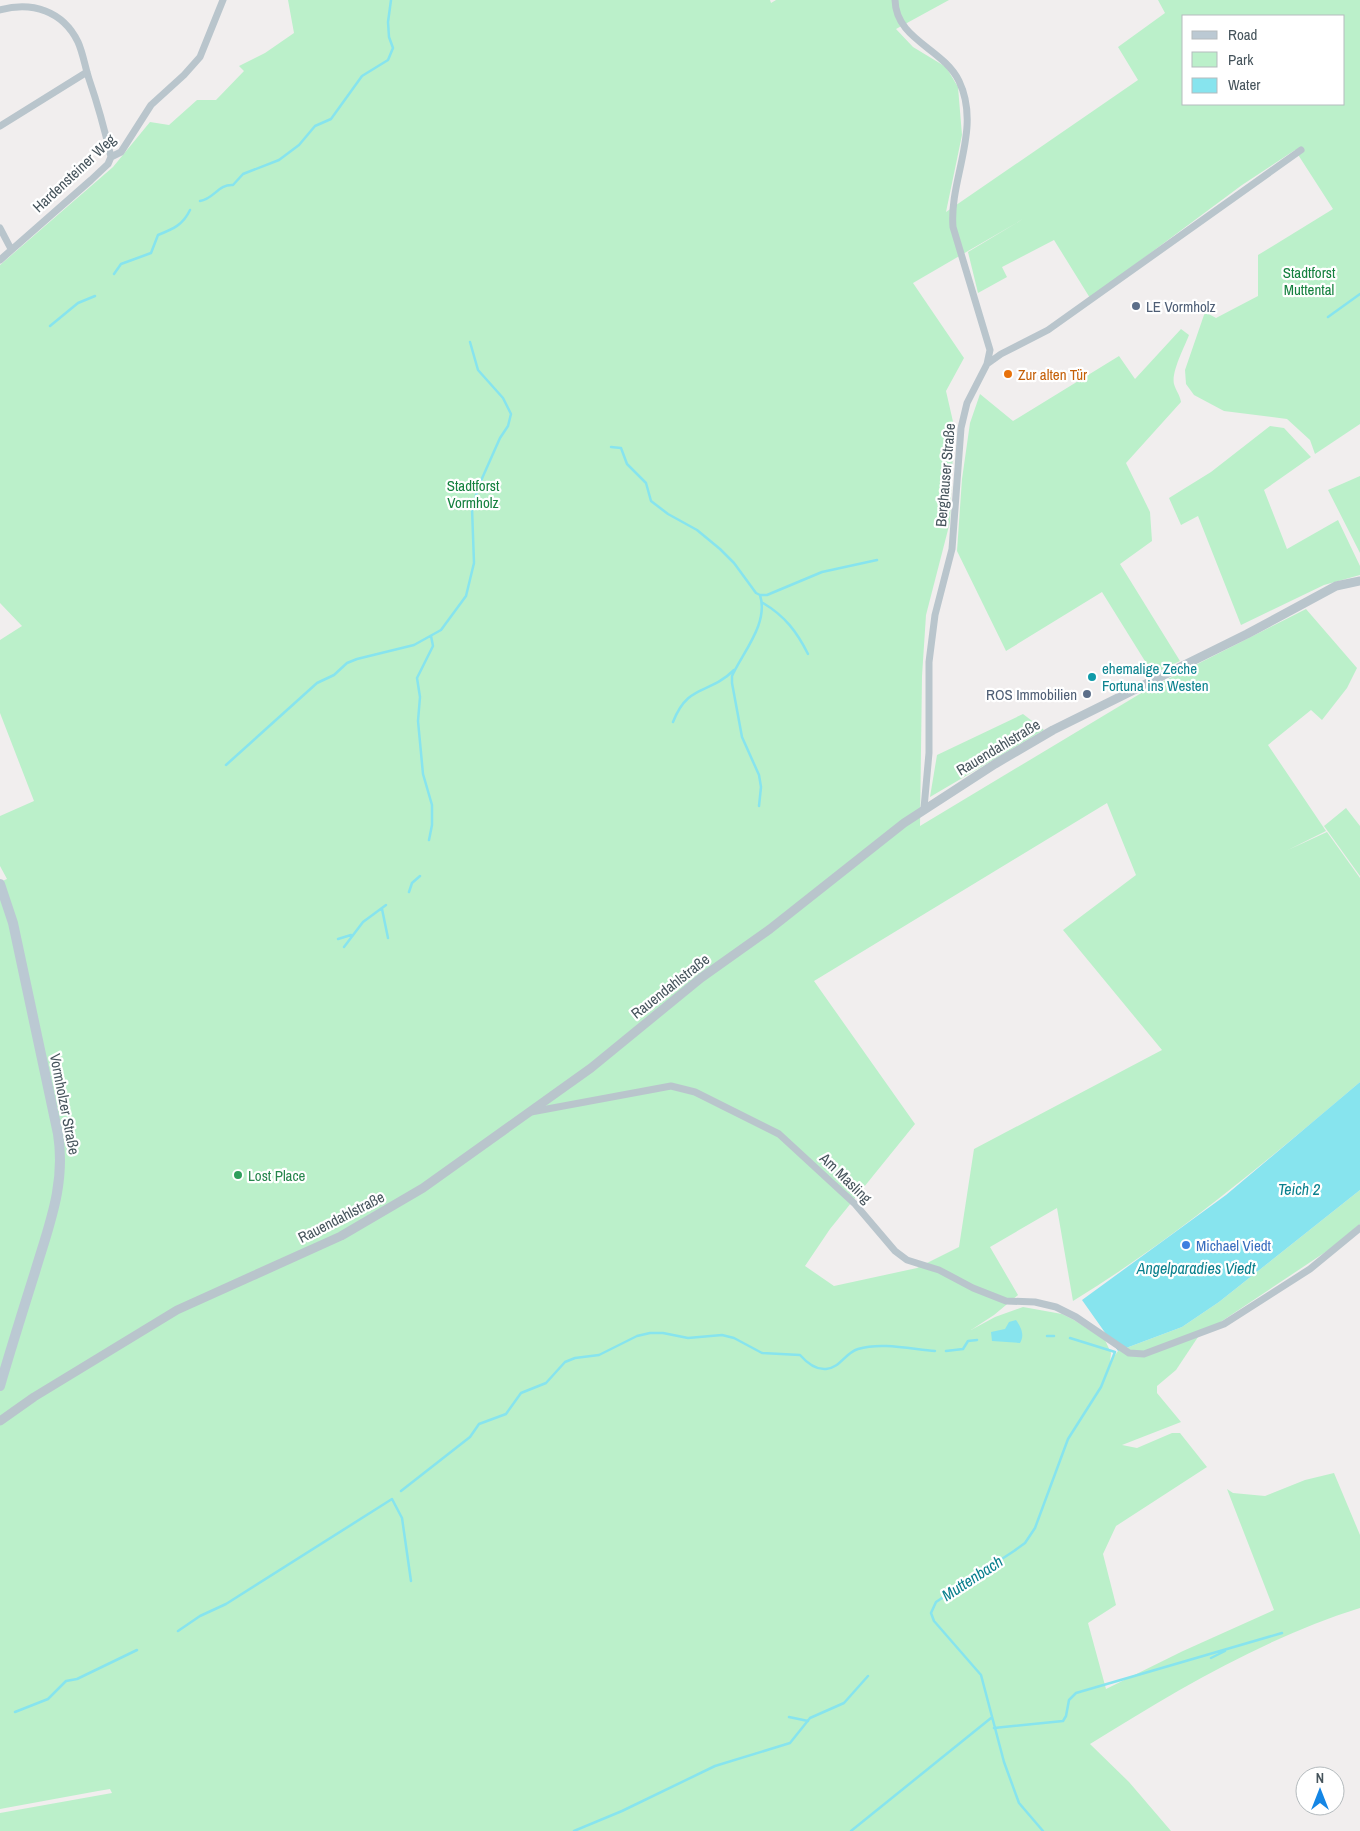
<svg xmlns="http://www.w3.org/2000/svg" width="1360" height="1831" font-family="'Archivo Narrow',sans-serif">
  <rect width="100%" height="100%" fill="#f1eeee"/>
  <path fill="#bbf0ca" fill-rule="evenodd" d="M288,0H770L771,3L776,0H949L896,29L913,47L946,67L958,87L962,135L946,212L1138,80L1118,47L1165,13L1158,0H1360V424L1315,454L1310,440L1287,419L1224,411L1194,395L1186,384L1185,370L1205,312L1216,318L1258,296V255L1333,209L1295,150L1242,185L1090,298L1054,240L1002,267L1007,277L978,293L968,252L1023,219L913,283L964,358L946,391L954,426L950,522L926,615L922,676L920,826L1148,689L1306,609L1357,668L1347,688L1322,720L1311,710L1268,745L1326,831L1288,850L1327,832L1360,878V1082C1268,1160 1176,1238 1073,1301L1057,1208L990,1247L1018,1295L994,1315L971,1330L995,1317L1023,1307L1062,1314L1074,1320L1105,1340L1111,1353L1110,1362L1118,1351L1182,1327L1219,1302L1360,1190V1224L1330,1249L1198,1337L1176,1370L1157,1386V1393L1181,1422L1122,1445L1137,1448L1172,1433H1180L1207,1467L1116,1526L1103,1554L1116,1605L1088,1623L1106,1689L1183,1651L1274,1610L1227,1489L1233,1493L1265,1496L1305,1480L1334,1473L1360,1535V1608C1264,1638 1175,1691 1090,1744L1129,1782L1171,1831H0V1813L112,1793L110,1789L98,1791L0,1809V882L7,879L0,866V816L34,801L0,713V640L22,626L0,603V265L113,167L150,122L169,125L197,100H216L244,71L239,66L265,53L294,33ZM1184,16H1344V104H1184ZM1107,803L1136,875L1063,930L1162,1050L974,1149L959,1247L917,1268L834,1286L805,1266L830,1229L915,1124L814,981Z
    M1181,329L1189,335C1185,346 1171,372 1174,384C1176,391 1180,395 1181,402L1126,463L1150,512L1152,541L1120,564L1180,661L1153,674L1102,592L1006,651L957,551L962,479L970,423L980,394L1013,421L1119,356L1135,379Z
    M1270,426L1284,428L1311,457L1264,490L1287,549L1338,520L1360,566V575L1324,585L1241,625L1198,516L1181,525L1169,498L1211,472Z
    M1360,476V553L1328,490Z
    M1023,714L1044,730L930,797L937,755Z
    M1346,808L1360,826V876L1324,826Z"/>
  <path fill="#87e4ee" d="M1360,1082V1190L1219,1302L1182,1327L1118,1351L1082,1300L1226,1195Z
    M1016,1320C1021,1327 1025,1335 1020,1343L992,1341L991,1332L1005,1329L1009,1322Z"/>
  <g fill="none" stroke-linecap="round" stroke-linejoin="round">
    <path stroke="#87e4ee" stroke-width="2.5" d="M200,201C214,199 218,184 233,185L243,174L279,160L299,145L315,126L331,119L362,76L388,60L393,48L389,37L388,22L391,0
      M114,274L121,264L151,253L158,235C173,229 183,225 190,210
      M1328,317L1360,294
      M50,326L78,303L95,296
      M611,447L621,448L627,464L646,483L651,501L668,514L697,530L720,549L734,563L756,593L760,595C769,623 743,652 732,676V683L742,737L759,775L761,787L759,806
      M760,595H767L822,572L877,560
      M763,603C785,616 797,632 808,654
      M673,722C688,683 709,695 734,670
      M226,765L317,683L334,675L347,663L357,659L414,645L441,630L466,596L474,563L472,508L480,483L500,438L508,426L511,414L503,398L478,370L470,342
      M429,840L432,825V805L423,774L418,721L420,697L417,678L433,646L431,636
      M409,892L412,883L420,876
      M382,909L388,938
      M338,939L351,935
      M344,947L363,922L386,905
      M1047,1336H1054
      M946,1351L963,1349L968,1341L977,1340
      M401,1491L470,1437L479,1424L506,1414L521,1393L546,1383L565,1362L575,1358L599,1355L637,1336L650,1333H663L688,1338L722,1335L734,1338L762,1353L800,1355C807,1363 815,1370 826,1369C840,1368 845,1353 858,1349C881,1342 911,1349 935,1351
      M178,1631L200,1616L226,1604L392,1499L402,1518L411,1581
      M1211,1658L1225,1651
      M15,1712L48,1699L66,1681L77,1679L137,1650
      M789,1717L808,1721
      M994,1728L1063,1721L1066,1716L1069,1700L1076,1693L1282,1633
      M574,1831L622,1811L715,1766L790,1743L810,1718L844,1703L868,1676
      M851,1831L991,1718
      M1043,1831L1019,1803L1004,1762L981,1675L934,1621L931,1613L936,1602L1014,1551L1025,1543L1035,1528L1068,1439L1101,1387L1115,1352L1070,1338"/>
    <path stroke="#b9c5cc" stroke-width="7" d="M895,0C896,40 943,48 959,81C982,129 949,179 953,227L990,350L987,364L967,403L961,428L952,549L935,615L929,662V753L924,808
      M0,10C32,1 63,11 78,42C83,53 85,67 89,79C98,105 105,131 111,157
      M0,126L87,72
      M0,228L11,249
      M0,260L91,180L108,164L111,157L121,152L151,105L184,75L200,57L223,0
      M987,364L1001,354L1048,330L1301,150
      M531,1112L671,1086L695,1092L779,1134L855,1204L895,1251L907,1260L939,1270L973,1288L1006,1301L1035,1302L1056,1307L1076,1317L1129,1353L1144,1354L1224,1324L1310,1269L1360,1228"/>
    <path stroke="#b9c5cc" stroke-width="9" d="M0,1421L34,1397L177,1310L341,1236L423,1188L591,1068L701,978L770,929L904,823L995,764L1053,730L1247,634L1336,586L1360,581"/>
    <path stroke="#bbc9d3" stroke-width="10" d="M0,884L13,923L58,1134C66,1184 49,1225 35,1272C23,1310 11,1348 0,1386"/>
  </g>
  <g fill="#5c6f8a" stroke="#fff" stroke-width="2">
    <circle cx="1136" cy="306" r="5"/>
    <circle cx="1087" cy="694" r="5"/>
  </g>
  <circle fill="#e8710a" stroke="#fff" stroke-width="2" cx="1008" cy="374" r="5"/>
  <circle fill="#0f9aa8" stroke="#fff" stroke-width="2" cx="1092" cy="677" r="5"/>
  <circle fill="#2e9e5b" stroke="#fff" stroke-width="2" cx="238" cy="1175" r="5"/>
  <circle fill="#3f7fe0" stroke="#fff" stroke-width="2" cx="1186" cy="1245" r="5"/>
  <g text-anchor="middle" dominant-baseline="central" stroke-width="4.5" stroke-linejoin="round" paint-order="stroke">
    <g font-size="15" fill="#46545c" stroke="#fff">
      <text transform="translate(74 173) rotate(-43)">Hardensteiner Weg</text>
      <text transform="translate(945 475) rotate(-85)">Berghauser Straße</text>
      <text transform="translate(998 747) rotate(-31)">Rauendahlstraße</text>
      <text transform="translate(670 986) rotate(-38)">Rauendahlstraße</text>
      <text transform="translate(65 1104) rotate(79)">Vormholzer Straße</text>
      <text transform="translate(846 1178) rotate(44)">Am Masling</text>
      <text transform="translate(341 1217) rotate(-27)">Rauendahlstraße</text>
    </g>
    <g font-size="15" fill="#14803e" stroke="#fff">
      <text x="1309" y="272">Stadtforst<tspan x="1309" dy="17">Muttental</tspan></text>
      <text x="473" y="485">Stadtforst<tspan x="473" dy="17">Vormholz</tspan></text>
    </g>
    <g font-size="15" fill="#4e5e75" stroke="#fff" text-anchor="start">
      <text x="1146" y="306">LE Vormholz</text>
      <text x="1077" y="694" text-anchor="end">ROS Immobilien</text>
    </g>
    <g font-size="15" fill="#c56008" stroke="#fff" text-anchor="start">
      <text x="1018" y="374">Zur alten Tür</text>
    </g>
    <g font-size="15" fill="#0d838f" stroke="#fff" text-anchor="start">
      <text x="1102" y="668">ehemalige Zeche<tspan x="1102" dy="17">Fortuna ins Westen</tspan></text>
    </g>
    <g font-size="15" fill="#27864d" stroke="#fff" text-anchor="start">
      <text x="248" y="1175">Lost Place</text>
    </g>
    <g font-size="15" fill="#366cbe" stroke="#fff" text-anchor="start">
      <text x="1196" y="1245">Michael Viedt</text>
    </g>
    <g font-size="16" font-style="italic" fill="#0a808e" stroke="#fff">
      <text x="1299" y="1189">Teich 2</text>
      <text x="1196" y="1268">Angelparadies Viedt</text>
      <text transform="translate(972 1578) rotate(-33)">Muttenbach</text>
    </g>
  </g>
  <rect x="1182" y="15" width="162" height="90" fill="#ffffff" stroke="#b5bbbe"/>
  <rect x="1192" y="31" width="25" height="8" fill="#bbc9d3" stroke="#b5bbbe"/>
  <text x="1228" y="40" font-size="15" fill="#46545c">Road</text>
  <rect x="1192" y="52" width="25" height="15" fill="#bbf0ca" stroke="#b5bbbe"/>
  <text x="1228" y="65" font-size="15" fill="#46545c">Park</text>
  <rect x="1192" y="78" width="25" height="15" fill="#87e4ee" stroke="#b5bbbe"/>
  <text x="1228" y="90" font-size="15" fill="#46545c">Water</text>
  <g transform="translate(1320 1791)"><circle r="24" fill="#ffffff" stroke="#b5bbbe"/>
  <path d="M0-4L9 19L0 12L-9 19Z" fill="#1486e5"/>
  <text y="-8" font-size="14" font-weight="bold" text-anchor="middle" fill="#46545c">N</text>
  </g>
</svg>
